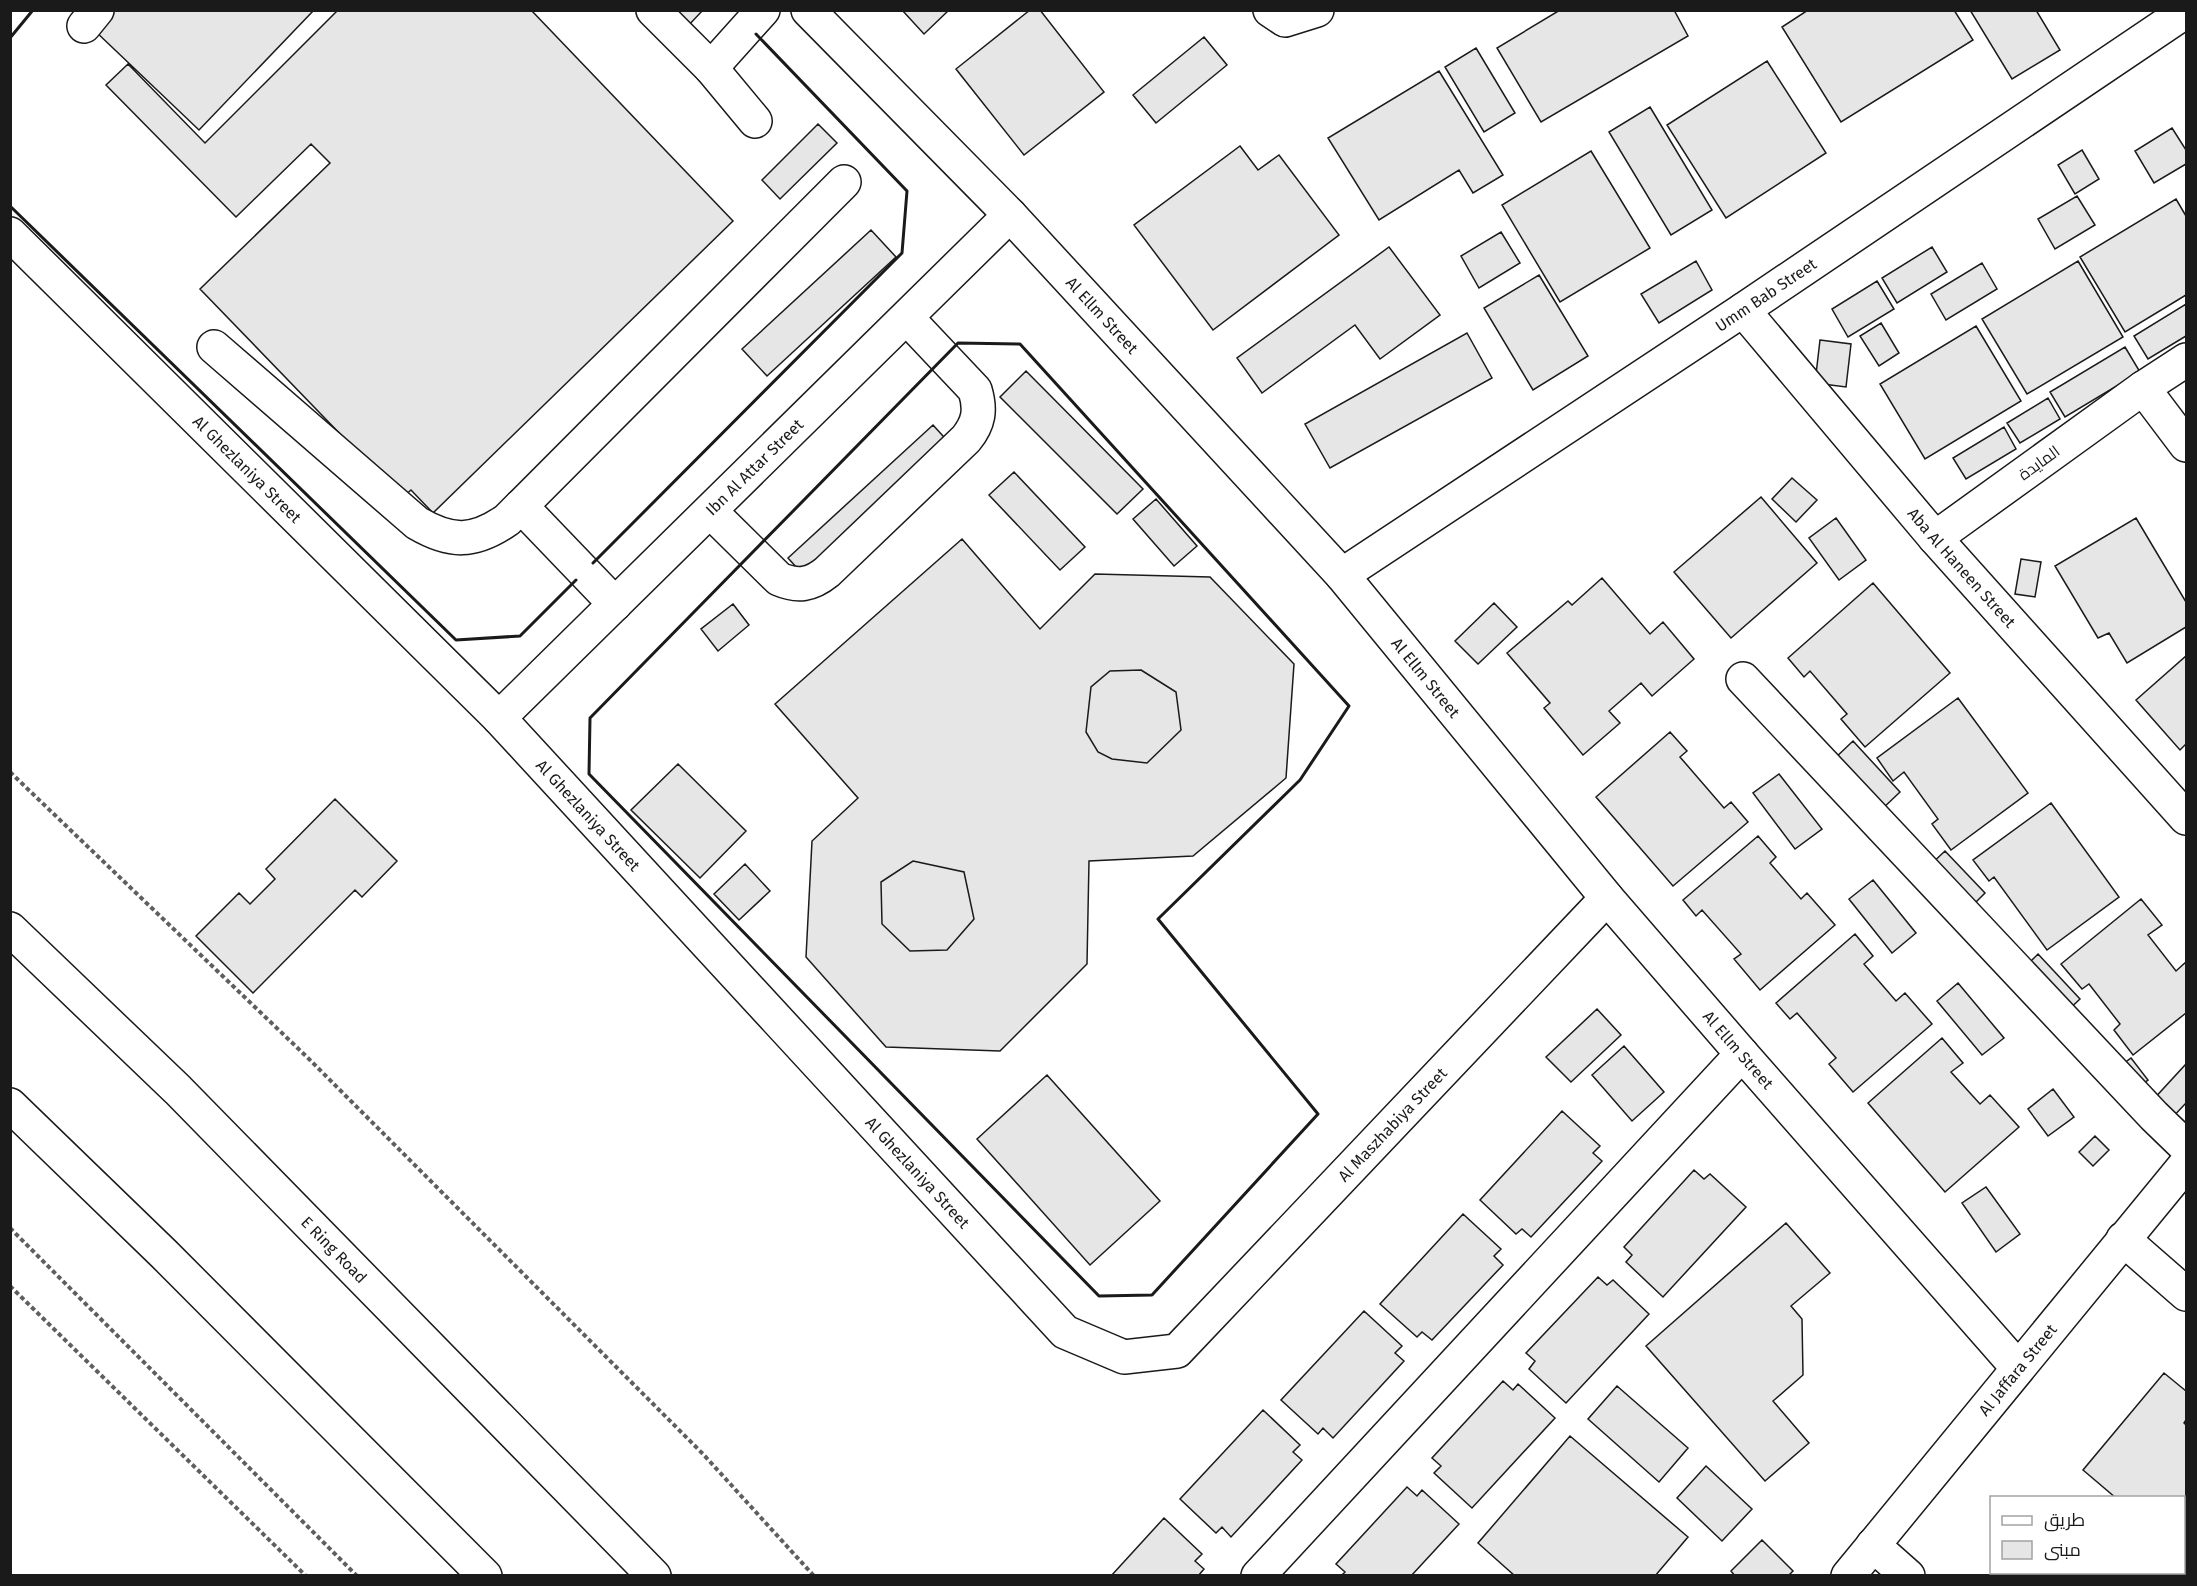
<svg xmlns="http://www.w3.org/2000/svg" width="2197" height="1586" font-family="'Fira Sans',Cairo,sans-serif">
  <rect width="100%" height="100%" fill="#fff"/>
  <path fill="#e6e6e6" stroke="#1a1a1a" stroke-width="1.5" d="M111,10H314L199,130L93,29Z
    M338,10H531L733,221L433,513L411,490L402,498L200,289L330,163L311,144L236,217L106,85L128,64L205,143Z
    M670,10H703L687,27Z
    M902,10H949L924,34Z
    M1030,10H1040L1104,92L1024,155L956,69Z
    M1560,10H1674L1688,36L1541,122L1497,48Z
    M1808,10H1954L1973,40L1841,122L1782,27Z
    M1970,10H2036L2060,50L2012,79Z
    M1204,37L1227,65L1156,123L1133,95Z
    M1476,48L1515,113L1484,132L1445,67Z
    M1767,61L1826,153L1726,218L1667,125Z
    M1439,71L1503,175L1473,193L1459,170L1379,220L1328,138Z
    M1650,107L1712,210L1671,235L1609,132Z
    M818,124L837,143L780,199L762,180Z
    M2172,128L2186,150V164L2154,183L2135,151Z
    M1240,146L1258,170L1279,155L1339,235L1213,330L1134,225Z
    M2082,150L2099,179L2075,194L2058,165Z
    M1591,151L1650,248L1560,302L1502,205Z
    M2077,196L2095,225L2055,249L2038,219Z
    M2176,199L2186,216V295L2125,332L2080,257Z
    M871,230L896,257L767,376L742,349Z
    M1501,232L1520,263L1479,288L1461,256Z
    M1389,247L1440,315L1380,359L1355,325L1262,393L1237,358Z
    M1932,247L1947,272L1897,303L1882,278Z
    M1696,261L1712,290L1659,323L1641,294Z
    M2078,261L2123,337L2027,394L1982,319Z
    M1982,263L1997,289L1946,320L1931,294Z
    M1539,275L1588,356L1533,390L1484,308Z
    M1877,281L1894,309L1848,337L1832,309Z
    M2186,304V336L2148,359L2134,336Z
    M1881,323L1899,353L1879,366L1860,336Z
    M1976,326L2021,401L1925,459L1880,384Z
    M1467,333L1492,378L1330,468L1305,424Z
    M1820,340L1851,344L1846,387L1815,383Z
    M2125,347L2140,372L2065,417L2050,392Z
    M1026,371L1143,489L1117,514L1000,397Z
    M2048,398L2060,419L2020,443L2007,423Z
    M933,425L952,446L807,579L788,558Z
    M2004,427L2016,449L1966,479L1953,458Z
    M1014,472L1085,547L1060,570L989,495Z
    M1792,478L1817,500L1796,522L1772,499Z
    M1761,497L1817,563L1731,638L1674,572Z
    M1156,499L1197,546L1174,566L1133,519Z
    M1836,518L1866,560L1839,580L1809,538Z
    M2136,518L2186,602V627L2127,663L2109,633L2098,638L2055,566Z
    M962,539L1040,629L1095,574L1210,577L1294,664L1286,778L1193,856L1089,861L1087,964L1000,1051L886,1047L806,957L812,841L858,798L775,704Z
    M2021,559L2041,562L2035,597L2015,594Z
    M1602,578L1650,634L1663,622L1694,659L1652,696L1641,683L1609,711L1620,723L1583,755L1544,708L1550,703L1507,653L1568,601L1572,605Z
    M1873,583L1950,673L1865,747L1841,719L1847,714L1810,671L1804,677L1788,658Z
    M1494,603L1517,627L1478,664L1455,641Z
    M733,604L749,625L718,651L701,629Z
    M2186,656V744L2180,750L2136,700Z
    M1141,670L1176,692L1181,730L1147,763L1112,759L1098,752L1086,732L1091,687L1110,671Z
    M1958,698L2028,793L1951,850L1932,824L1938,819L1904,772L1893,781L1877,758Z
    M1670,732L1687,751L1680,757L1724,808L1731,802L1748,822L1673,886L1596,797Z
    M1853,741L1900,792L1879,812L1832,761Z
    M678,764L746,831L700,878L631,810Z
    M1779,774L1822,829L1795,849L1753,793Z
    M335,799L397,861L362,897L355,890L253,993L196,936L239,893L250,904L275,879L266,869Z
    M2051,803L2119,897L2047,950L1994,877L1989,881L1973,860Z
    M1758,836L1776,857L1770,863L1801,899L1807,893L1835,925L1760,990L1734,959L1741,954L1702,910L1696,916L1683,900Z
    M1945,851L1985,893L1968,910L1927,868Z
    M913,861L964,872L974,919L947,950L910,951L882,924L881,882Z
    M745,864L770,891L739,920L714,894Z
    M1873,880L1916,933L1892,953L1849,899Z
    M2141,899L2162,925L2148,935L2176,971L2186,962V1013L2133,1055L2114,1030L2120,1024L2089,984L2082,989L2061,964Z
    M1855,934L1873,956L1864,964L1896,1001L1905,993L1932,1024L1853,1092L1829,1064L1836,1058L1797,1013L1790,1019L1776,1003Z
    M2038,954L2080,999L2063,1015L2021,971Z
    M1958,983L2004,1038L1982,1055L1937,1001Z
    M1597,1009L1621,1035L1571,1082L1546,1057Z
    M1942,1038L1963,1063L1951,1072L1980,1104L1990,1095L2019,1127L1945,1192L1868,1103Z
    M1624,1046L1664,1092L1632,1121L1592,1075Z
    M2131,1058L2148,1080L2132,1092L2115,1070Z
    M2186,1064V1103L2170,1120L2151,1102Z
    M1047,1075L1160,1201L1090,1265L977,1139Z
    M2053,1089L2074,1117L2048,1136L2028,1109Z
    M1562,1111L1600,1146L1593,1153L1602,1161L1531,1237L1522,1229L1516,1234L1480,1200Z
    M2095,1136L2109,1150L2093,1166L2079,1152Z
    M1694,1170L1704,1179L1710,1174L1746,1207L1663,1297L1626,1262L1632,1255L1624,1247Z
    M1986,1187L2020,1234L1996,1252L1962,1203Z
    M1463,1214L1501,1249L1494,1256L1503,1265L1432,1340L1422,1332L1417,1337L1380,1304Z
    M1786,1223L1830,1273L1791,1306L1802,1319L1803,1375L1773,1401L1809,1443L1765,1481L1646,1346Z
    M1598,1277L1607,1285L1613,1280L1649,1314L1566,1403L1529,1369L1535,1361L1526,1353Z
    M1364,1311L1402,1346L1395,1353L1404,1361L1333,1438L1323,1428L1318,1434L1281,1400Z
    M2164,1373L2186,1391V1420L2184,1423L2186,1425V1497L2184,1501V1498H2116L2083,1470Z
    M1503,1381L1513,1390L1518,1384L1555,1418L1472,1508L1434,1473L1441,1466L1432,1458Z
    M1617,1386L1688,1448L1659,1482L1588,1419Z
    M1263,1410L1300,1445L1293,1452L1302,1460L1231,1537L1222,1527L1216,1533L1180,1499Z
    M1570,1436L1688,1537L1655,1576H1515L1478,1543Z
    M1706,1466L1752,1509L1722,1541L1677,1498Z
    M1407,1487L1417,1496L1422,1490L1459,1524L1411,1576H1341L1345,1572L1336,1564Z
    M1164,1518L1202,1554L1195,1561L1204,1569L1198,1576H1111Z
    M2186,1538V1568L2184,1566V1541Z
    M1762,1540L1793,1571L1788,1576H1735L1731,1571Z
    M2009,1572H2096L2093,1576H2013Z
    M2143,1572H2167L2168,1573L2166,1576H2140Z"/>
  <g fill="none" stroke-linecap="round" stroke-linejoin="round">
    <g stroke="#1a1a1a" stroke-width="36">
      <g id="minor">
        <path d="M653,10L711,68L755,121"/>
        <path id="s1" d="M808,10L1010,215L1342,575L1607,898L1742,1054L2018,1368"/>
        <path d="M1270,10L1285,20L1317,10"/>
        <path d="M84,26L97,10"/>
        <path d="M711,68L763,10"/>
        <path id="s2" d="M10,234L499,718L1065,1332L1124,1357L1177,1351L1607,898"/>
        <path id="s3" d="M1743,310L1935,538L2186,818"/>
        <path d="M214,347L417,523C451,543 474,543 507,520L844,182"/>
        <path d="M2143,388L2186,445"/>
        <path d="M521,506L615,604"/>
        <path d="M710,511L779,579C798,587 811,585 827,572L966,439C979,423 981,410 975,390L907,318"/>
        <path d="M1935,538L2143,388L2186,360"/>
        <path id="s4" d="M1342,575L1743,310L2186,11"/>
        <path d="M1743,679L2154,1116L2186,1147"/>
        <path id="s5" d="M499,718L1010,215"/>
        <path d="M2123,1239L2186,1294"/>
        <path d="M1873,1545L1908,1576"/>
        <path d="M1258,1576L1742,1054"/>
        <path id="s6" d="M1848,1576L2186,1164"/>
      </g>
    </g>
    <g stroke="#1a1a1a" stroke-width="36">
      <g id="major">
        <path id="s7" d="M10,929L178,1090L654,1576"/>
        <path d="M10,1105L164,1254L485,1576"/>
      </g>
    </g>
    <path stroke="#5f5f5f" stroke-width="4" stroke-dasharray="4.5 3" stroke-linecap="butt" d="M10,772L308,1058L703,1454L814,1576
      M10,1228L357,1576
      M10,1286L306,1576"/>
    <use href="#minor" stroke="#fff" stroke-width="33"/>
    <use href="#major" stroke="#fff" stroke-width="33"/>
    <path stroke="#1a1a1a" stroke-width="3" d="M10,38L33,10
      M10,206L456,640L520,636L576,580
      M958,343L1020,344L1349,706L1300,780L1158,919L1318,1114L1152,1295L1099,1296L589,774L590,718Z
      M593,563L902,253L907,191L756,34"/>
  </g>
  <g text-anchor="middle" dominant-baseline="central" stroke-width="4.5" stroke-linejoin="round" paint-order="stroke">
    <g font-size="16" fill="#1a1a1a" stroke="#fff">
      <text stroke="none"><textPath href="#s4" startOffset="508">Umm Bab Street</textPath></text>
      <text stroke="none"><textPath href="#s1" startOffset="424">Al Ellm Street</textPath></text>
      <text transform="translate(2039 463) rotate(-36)">المايدة</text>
      <text stroke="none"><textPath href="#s5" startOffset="358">Ibn Al Attar Street</textPath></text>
      <text stroke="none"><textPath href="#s2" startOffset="334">Al Ghezlaniya Street</textPath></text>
      <text stroke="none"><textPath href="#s3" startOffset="338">Aba Al Haneen Street</textPath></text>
      <text stroke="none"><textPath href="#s1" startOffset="910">Al Ellm Street</textPath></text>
      <text stroke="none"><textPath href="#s2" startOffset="820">Al Ghezlaniya Street</textPath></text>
      <text stroke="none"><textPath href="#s1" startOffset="1396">Al Ellm Street</textPath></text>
      <text stroke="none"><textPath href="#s2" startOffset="1953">Al Maszhabiya Street</textPath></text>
      <text stroke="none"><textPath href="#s2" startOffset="1306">Al Ghezlaniya Street</textPath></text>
      <text stroke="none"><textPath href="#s7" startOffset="456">E Ring Road</textPath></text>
      <text stroke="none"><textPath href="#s6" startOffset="267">Al Jaffara Street</textPath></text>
    </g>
  </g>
  <rect width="2197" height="1586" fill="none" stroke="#1a1a1a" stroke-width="24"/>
  <rect x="1990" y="1496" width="195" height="78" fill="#ffffff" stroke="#a3a3a3" stroke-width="1.5"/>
  <rect x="2002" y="1516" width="30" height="9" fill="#ffffff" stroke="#a3a3a3" stroke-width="1.5"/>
  <text x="2044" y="1526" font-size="18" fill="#1a1a1a">طريق</text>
  <rect x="2002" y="1541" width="30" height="18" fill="#e6e6e6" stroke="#a3a3a3" stroke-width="1.5"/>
  <text x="2044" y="1556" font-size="18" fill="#1a1a1a">مبنى</text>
</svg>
